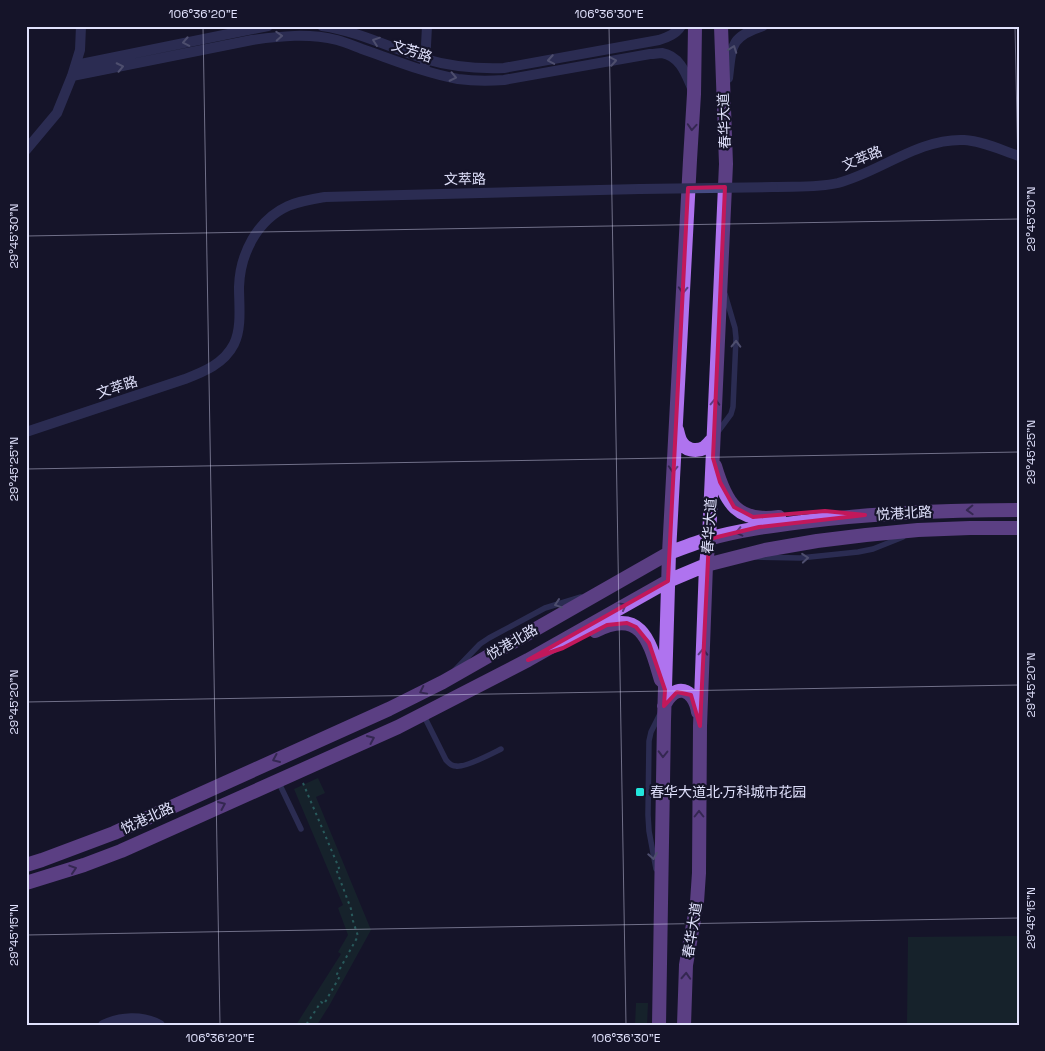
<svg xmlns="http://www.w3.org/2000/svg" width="1045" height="1051" font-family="'Space Grotesk','Noto Sans SC',sans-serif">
  <rect width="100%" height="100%" fill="#151429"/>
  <path fill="#18332e" d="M318,778L325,793L316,797L371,930L329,1006L317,1025H296L341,954L338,952L348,935L338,908L343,905L294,789Z
    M1019,936V1025H907L908,937Z
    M636,1003H648L647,1025H635Z"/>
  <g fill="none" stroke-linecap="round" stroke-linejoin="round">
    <path stroke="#3fb099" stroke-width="2" stroke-dasharray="2.5 4" stroke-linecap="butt" d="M303,783L339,868L336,869L351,909L353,921L358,936L337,974L340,976L324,1004L321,1002L306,1025"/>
    <path stroke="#454b83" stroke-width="5.5" d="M717,433L731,414L733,407L736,338L735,328L725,294
      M756,557L800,558L858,552L873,549L903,537
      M455,670L480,644L489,638L545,608L581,597
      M423,714L446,760C449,763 451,766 456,766C465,768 491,754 501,749
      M278,781L301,829
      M656,869L649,831L648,815L649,741L651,732L660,714"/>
    <path stroke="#454b83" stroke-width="10" d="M322,26C358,31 391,48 425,59C452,67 476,69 504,68L659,40C668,37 676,34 681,26
      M76,65L268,26
      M425,65L427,26
      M72,76L252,40C280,36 309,33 337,40C345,42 354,46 362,49C394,60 425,73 458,79C473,81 489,81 504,80L650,54C654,54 659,53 662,53C680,56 686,74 692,88
      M728,78C732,47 729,37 763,26
      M26,150L57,113L72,76L80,50L81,26
      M773,187C794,186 817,188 838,183C880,172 919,138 964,140C983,141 1001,150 1019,156
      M26,432L185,379C203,372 224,364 234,344C242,328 239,305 239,287C240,254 257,220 288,206C300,201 313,199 325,197L640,189
      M103,1025C120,1017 142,1015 160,1025"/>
    <path stroke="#af73ef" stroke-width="14" d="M677,430C678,434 679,439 681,442C685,450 696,452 704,448C707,446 710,442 713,439
      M715,466C726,503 737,523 779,517
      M595,631C643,606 650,644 661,680
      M664,706C675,682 694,688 698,712
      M26,865L42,860L114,833L389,709L443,682L669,553C682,548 695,543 708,539C739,530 771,526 802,522C874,513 946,510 1019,510
      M26,883L84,865L121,851L398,727L528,660L668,581L706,565L765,550L817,541L866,535L918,530L970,528H1019
      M659,1025L664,721L669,553L690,160L694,94L695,26
      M684,1025L686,965L697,902L699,873L700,726L706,565L709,539L726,164L721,26"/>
    <path stroke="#454b83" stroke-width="10" d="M640,189L773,187"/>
  </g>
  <defs><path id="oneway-chevron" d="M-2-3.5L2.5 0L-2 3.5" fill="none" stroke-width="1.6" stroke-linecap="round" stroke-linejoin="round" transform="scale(1.25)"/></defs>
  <g stroke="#9296c0">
    <use href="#oneway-chevron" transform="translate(279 36) rotate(-3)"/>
    <use href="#oneway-chevron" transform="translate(376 41) rotate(-161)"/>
    <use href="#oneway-chevron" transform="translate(186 42) rotate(169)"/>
    <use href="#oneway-chevron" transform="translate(733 49) rotate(-70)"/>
    <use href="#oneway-chevron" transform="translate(551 60) rotate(170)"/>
    <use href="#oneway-chevron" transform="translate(613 61) rotate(-10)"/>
    <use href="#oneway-chevron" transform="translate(120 67) rotate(-12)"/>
    <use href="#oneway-chevron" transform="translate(453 77) rotate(12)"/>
    <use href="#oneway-chevron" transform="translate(736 344) rotate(-89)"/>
    <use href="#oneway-chevron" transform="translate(805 558) rotate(-5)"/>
    <use href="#oneway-chevron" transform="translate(558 604) rotate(162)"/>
    <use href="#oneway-chevron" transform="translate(653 856) rotate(80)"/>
  </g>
  <g stroke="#5a3f82">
    <use href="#oneway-chevron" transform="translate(692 127) rotate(94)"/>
    <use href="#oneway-chevron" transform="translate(683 290) rotate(93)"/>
    <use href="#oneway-chevron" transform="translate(715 402) rotate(-88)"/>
    <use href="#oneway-chevron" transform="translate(673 469) rotate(93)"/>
    <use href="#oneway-chevron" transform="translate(970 510) rotate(178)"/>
    <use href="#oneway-chevron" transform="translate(739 532) rotate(167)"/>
    <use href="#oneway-chevron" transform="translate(623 606) rotate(-29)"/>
    <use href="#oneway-chevron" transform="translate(703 652) rotate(-88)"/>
    <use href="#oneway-chevron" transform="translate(423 691) rotate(154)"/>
    <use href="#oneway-chevron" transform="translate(371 739) rotate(-24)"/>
    <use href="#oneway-chevron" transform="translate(663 754) rotate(91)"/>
    <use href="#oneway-chevron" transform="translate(276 759) rotate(156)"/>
    <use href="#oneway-chevron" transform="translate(222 805) rotate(-24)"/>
    <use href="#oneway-chevron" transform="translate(699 814) rotate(-90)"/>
    <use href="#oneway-chevron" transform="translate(73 869) rotate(-18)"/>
    <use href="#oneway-chevron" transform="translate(686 976) rotate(-87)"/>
  </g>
  <path d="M0 0H1045V1051H0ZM725,187L713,458L720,482L734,507L753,517L825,511L865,515L759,527L709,539L700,726L691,695L677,692L664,706L665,690L649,643L636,627L627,623L607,625L563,648L528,660L668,581L688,188Z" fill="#151429" fill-opacity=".55" fill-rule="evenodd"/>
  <path fill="none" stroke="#c2185b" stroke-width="4" stroke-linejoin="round" d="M725,187L713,458L720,482L734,507L753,517L825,511L865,515L759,527L709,539L700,726L691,695L677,692L664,706L665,690L649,643L636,627L627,623L607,625L563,648L528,660L668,581L688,188Z"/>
  <path fill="none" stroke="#e0e1fc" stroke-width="1" stroke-opacity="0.45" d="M203,26L220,1025M609,26L626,1025M1015,26L1019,218M26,236L1019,219M26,469L1019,452M26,702L1019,685M26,935L1019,918"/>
  <rect fill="#22e6dd" stroke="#151429" stroke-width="2" x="635" y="787" width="10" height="10" rx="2.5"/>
  <g text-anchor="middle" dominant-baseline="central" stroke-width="4.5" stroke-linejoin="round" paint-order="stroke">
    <g font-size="14" fill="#e0e1fc" stroke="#151429">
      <text transform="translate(412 51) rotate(18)">文芳路</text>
      <text transform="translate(724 121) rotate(-92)">春华大道</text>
      <text transform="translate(862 158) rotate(-22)">文萃路</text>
      <text transform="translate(465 179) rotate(-1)">文萃路</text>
      <text transform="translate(117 387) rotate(-18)">文萃路</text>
      <text transform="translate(904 513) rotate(-3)">悦港北路</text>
      <text transform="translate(709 526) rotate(-86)">春华大道</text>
      <text transform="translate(512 642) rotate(-30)">悦港北路</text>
      <text transform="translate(147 818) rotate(-24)">悦港北路</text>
      <text transform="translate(692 930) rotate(-81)">春华大道</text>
    </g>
    <g font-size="14" fill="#e0e1fc" stroke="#151429" text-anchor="start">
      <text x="650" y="792">春华大道北·万科城市花园</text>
    </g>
  </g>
  <rect width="1045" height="1051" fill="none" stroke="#151429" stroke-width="55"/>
  <rect x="28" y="28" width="990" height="996" fill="none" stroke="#e0e1fc" stroke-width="2"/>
  <g font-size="12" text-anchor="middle" fill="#e0e1fc">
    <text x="203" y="18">106°36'20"E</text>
    <text x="609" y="18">106°36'30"E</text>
    <text transform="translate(1031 219) rotate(-90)" y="4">29°45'30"N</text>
    <text transform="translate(14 236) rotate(-90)" y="4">29°45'30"N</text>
    <text transform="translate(1031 452) rotate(-90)" y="4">29°45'25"N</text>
    <text transform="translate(14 469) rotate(-90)" y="4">29°45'25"N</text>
    <text transform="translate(1031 685) rotate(-90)" y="4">29°45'20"N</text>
    <text transform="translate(14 702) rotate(-90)" y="4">29°45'20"N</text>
    <text transform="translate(1031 918) rotate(-90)" y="4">29°45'15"N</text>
    <text transform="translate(14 935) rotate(-90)" y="4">29°45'15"N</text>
    <text x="220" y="1042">106°36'20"E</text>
    <text x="626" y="1042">106°36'30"E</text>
  </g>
</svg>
